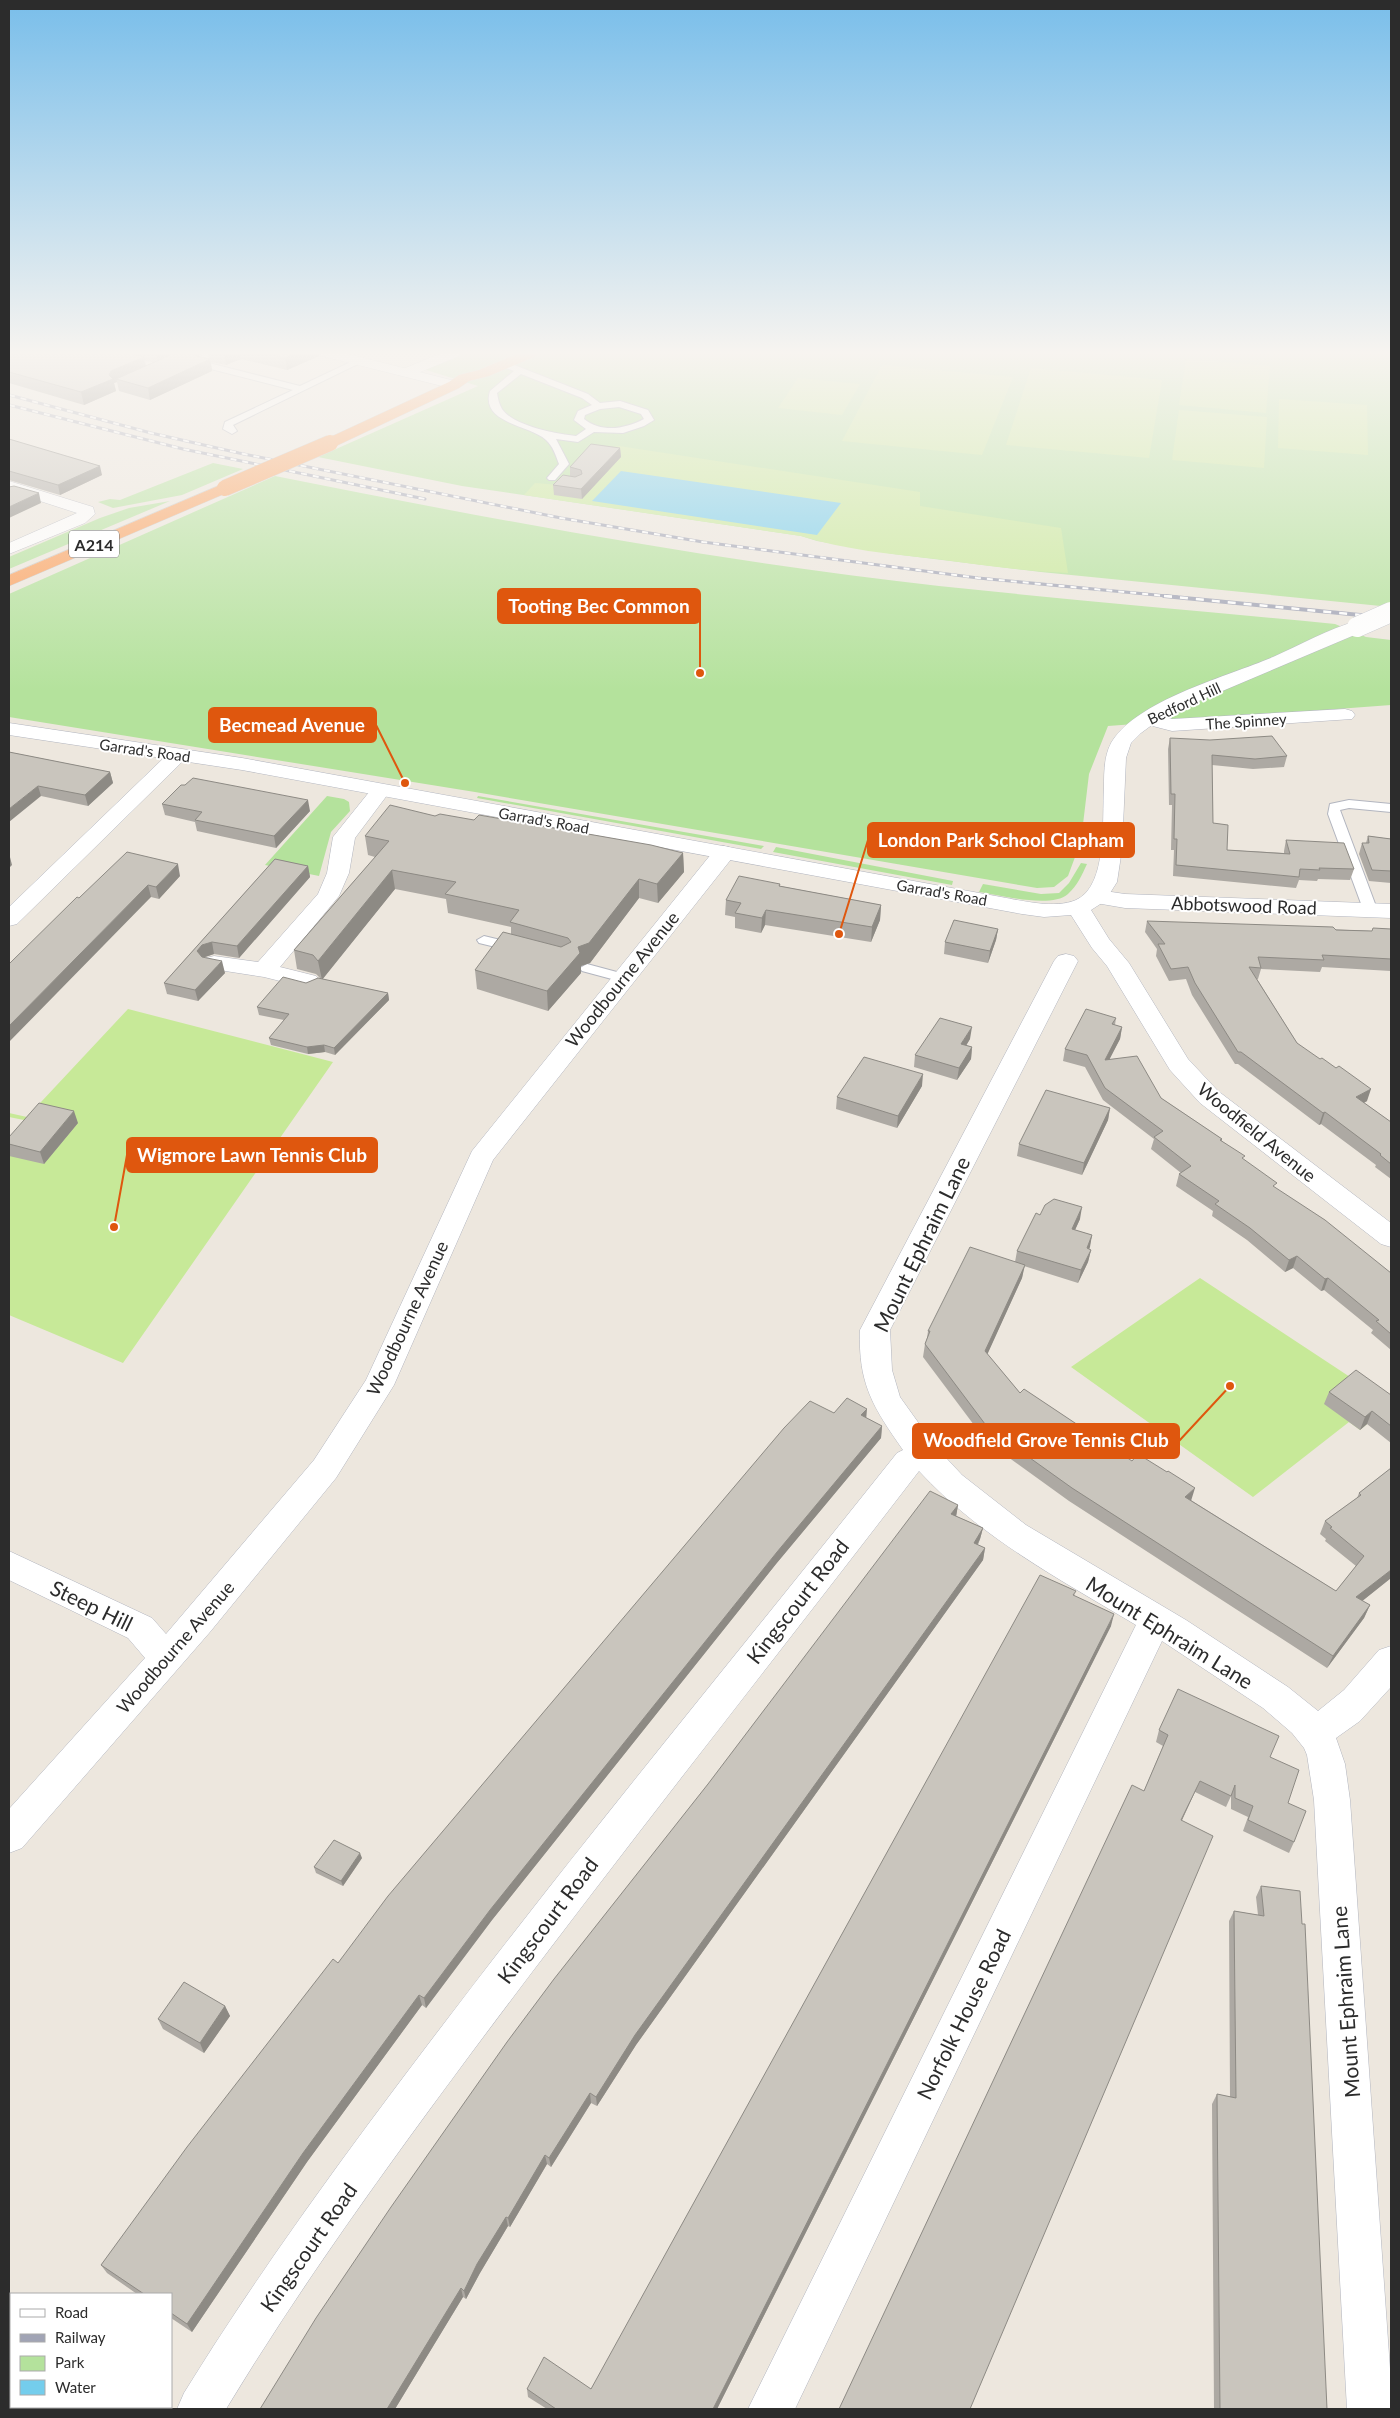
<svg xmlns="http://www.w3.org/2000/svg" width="1400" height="2418" font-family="Lato,sans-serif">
  <rect width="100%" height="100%" fill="#ede7de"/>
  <path fill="#b4e29c" d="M462,353H1391V607L1041,572L893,554L817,541L801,536L462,486L318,457L478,386L423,369Z
    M213,463L243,469L182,495L113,508L98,502L110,499L120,500Z
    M275,476C495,520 716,561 939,586C1070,600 1203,611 1335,624L1366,637L1391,640V705L1108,726L1089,774L1081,841L1068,876L1054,887L1037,888L475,792L9,717V594Z
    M170,501L9,569V557L100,518L129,508Z
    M327,796L344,799L349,802L350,811L331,832L319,876L265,865Z
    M478,796L764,846L761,849L477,798Z
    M776,847L953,881L952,885L773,852Z
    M1081,863L1087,864C1082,875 1077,886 1068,894C1051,909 1000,895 979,892L983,884L1041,894L1059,893L1069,883Z"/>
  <path fill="#c7e998" d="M1186,359L1270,366L1266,413L1179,405Z
    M882,365L1013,377L982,455L842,441Z
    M1031,368L1162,380L1149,458L1006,445Z
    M798,378L860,384L842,415L778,408Z
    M1279,399L1367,405L1368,455L1278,448Z
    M1179,410L1267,417L1264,468L1172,460Z
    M619,446L920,492V506L1061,528L1068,573C1024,571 981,565 937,559C892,554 844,550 801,536L524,495L535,483L572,486L599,450Z
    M128,1009L333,1062L123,1363L9,1315V1138L24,1120L9,1117V1113L27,1117Z
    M1200,1278L1391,1404L1360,1430L1349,1422L1253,1497L1071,1367Z"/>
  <path fill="#74cdec" d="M621,471L841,503L817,535L592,501Z"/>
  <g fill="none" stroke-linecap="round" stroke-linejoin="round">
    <g stroke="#b2b5bf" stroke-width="2">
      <path id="lane" d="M206,353H216L205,362L300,386L357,359L364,361L233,425L237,431L232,434L223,429L225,422L293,390L199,366L195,361Z
        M504,361L588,394L600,403L620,401L648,410L654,420L644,426L623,433L594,432L578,442L556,439L569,464L555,480H549L547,478L559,464C556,456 553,446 546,440C531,425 480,424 490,391L514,371L501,366V362ZM521,374L582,398L592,405L578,411L574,420L586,429L576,436C557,434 513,426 502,409C499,404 498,399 497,393ZM619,407L641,414L644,419C625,429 602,433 584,419L585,415L600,409Z
        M1349,800L1391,804V812L1349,808L1340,810L1377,909L1370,913L1363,909L1328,814L1330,804Z
        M484,936L521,945L523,948L516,952L479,943L477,940Z
        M587,964L628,975L630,978L623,982L582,971L580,968Z"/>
    </g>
    <g stroke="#b2b5bf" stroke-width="1">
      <path id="street" d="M442,353H461L459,356L413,375H403L401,372L403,369Z
        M9,481L93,507L95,514L85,523L9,554V543L77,513L9,491Z
        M1345,709L1352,711L1355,715L1352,719L1172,731L1141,723L1138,719L1141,715L1148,713L1172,719Z
        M178,749L185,751L188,755L185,759L17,924L9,926V907L171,751Z
        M381,784L388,786L391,790L355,838L349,873L339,896L280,967L316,976L320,981L316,986L308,988L264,977L206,968L202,963L206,958L214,956L258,962L318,894L327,873L333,837L374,786Z
        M724,846L732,848L735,853L732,858L493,1160L394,1385L336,1478L210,1632L22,1848L9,1853V1809L145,1658L128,1638L9,1580V1551L152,1618L166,1634L314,1460L366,1380L472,1151L716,848Z
        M1098,890L1125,894L1391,904V918L1125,908L1090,902L1087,897L1090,892Z
        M1066,954L1074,956L1078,961L890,1330L892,1370L900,1397L935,1446L962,1475L1026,1525L1186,1620L1288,1687L1318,1711L1344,1690L1379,1650L1391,1646V1687L1360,1721L1336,1738L1345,1764L1350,1800L1391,2383V2409H1347L1314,1800L1307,1755L1304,1748L1292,1733L1263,1708L1162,1641L795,2409H748L1136,1625C1059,1579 980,1537 919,1471C770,1665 618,1856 472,2052C386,2168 301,2285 226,2409H177L184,2393C261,2268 348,2150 436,2034C585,1837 743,1647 897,1453L903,1450C873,1407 858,1384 860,1330L1054,961L1058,956Z"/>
    </g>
    <g stroke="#b2b5bf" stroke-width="1">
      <path id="secondary" d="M320,353H344L459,382L461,385L454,389L322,356Z
        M1357,621L1364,623L1366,627L1364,631L1194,703L1156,722L1141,733L1131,743L1126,758L1122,849L1117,882L1105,901L1091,910L1109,939L1129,963L1188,1059L1218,1091L1391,1223V1247L1381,1244L1200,1103L1170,1070L1107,966L1092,948L1071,915L1044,917L1022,914L242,770L9,735V723L242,758L1001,897C1023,901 1055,909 1076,900C1108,886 1102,818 1104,788C1104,770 1104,751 1115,737C1145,698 1228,676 1273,657C1300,645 1328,629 1357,621Z"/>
    </g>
    <g stroke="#c8c8c8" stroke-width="1">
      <path id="highway" d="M519,353H538L536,356L489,376L469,381L459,388L336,446L330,448L322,443L324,440L449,382L459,375L479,370Z
        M225,483L231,485L233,488L231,491L9,586V575Z"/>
    </g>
    <use href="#lane" fill="#fff" fill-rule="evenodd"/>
    <use href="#street" fill="#fff" fill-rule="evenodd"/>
    <use href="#secondary" fill="#fff" fill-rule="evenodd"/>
    <use href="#highway" fill="#fba05c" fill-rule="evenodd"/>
    <g stroke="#a1a4b5" stroke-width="3">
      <path id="rail-far1" d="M9,395L151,433L239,453L561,518L703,542L978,578L1177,597
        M9,405L183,449L425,499"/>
    </g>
    <g stroke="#a1a4b5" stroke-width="4">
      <path id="rail" d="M1164,596L1391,618"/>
    </g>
    <use href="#rail-far1" stroke="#fff" stroke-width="2" stroke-dasharray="6" stroke-linecap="butt"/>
    <use href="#rail" stroke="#fff" stroke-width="2.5" stroke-dasharray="8" stroke-linecap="butt"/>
    <g stroke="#b2b5bf" stroke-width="21" stroke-linecap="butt">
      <path id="secondary-bridge" d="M1357,627L1391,612"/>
    </g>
    <g stroke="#c8c8c8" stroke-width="17" stroke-linecap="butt">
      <path id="highway-bridge" d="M225,488L330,443"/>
    </g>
    <use href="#secondary-bridge" stroke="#fff" stroke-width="20"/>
    <use href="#highway-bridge" stroke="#fba05c" stroke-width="16"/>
  </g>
  <path fill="#ada9a3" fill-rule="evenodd" d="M9,353H203L198,356L209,359L208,353H319V356L287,370L241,359L226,365L211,362L212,371L150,400L119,391L117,382L114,383L116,391L84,405L9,383ZM145,361L154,362L146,366Z
    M9,439L102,475L60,495L9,480Z
    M620,448L621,457L582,499L554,495L553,485L570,476V467Z
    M1170,738L1287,756L1284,767L1253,769L1212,765L1213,823L1227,850L1284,853V851L1286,840L1354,869L1350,880L1318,879L1317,881L1299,880L1296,888L1173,876L1174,850H1171L1172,805H1169L1168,749Z
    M9,752L110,772L113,783L88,806L41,796Z
    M162,804L310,811L276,848L197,831L195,822L165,815Z
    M435,816L474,820L683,853L684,872L658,903L639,898L590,963L581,966V973L548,1011L477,989L475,970L511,934V927L448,913L446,899L395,889L322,979L388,993L389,1000L335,1055L325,1052L308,1054L271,1045L269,1038L284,1020L259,1015L257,1007L306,983L320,978L316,974L297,969L294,950L375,857L368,855L365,836Z
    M1368,836L1391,839V883L1369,881L1359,854L1362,843H1366Z
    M275,859L308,866L310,877L239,958L214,954L205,957L204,958L225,973L198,1001L167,994L164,983Z
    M180,876L159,899L151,897L79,898Z
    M780,884V886L881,905L880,920L871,942L765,925L761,933L735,928V917L725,915L726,900Z
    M1147,921L1372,931L1391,929V971L1322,967L1320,972L1261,969L1258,979H1257L1297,1043L1367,1101L1364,1103L1391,1122V1179L1375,1167L1376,1165L1321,1124L1319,1125L1238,1064H1235L1192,995L1186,979L1169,981L1156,956L1157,949L1145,932Z
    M998,929L996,940L988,963L944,954L945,942Z
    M1116,1018L1115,1025L1122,1027L1120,1039L1109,1059L1161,1098L1222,1139V1141L1244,1160L1275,1188L1391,1273V1350L1371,1333L1373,1330L1324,1290L1321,1291L1293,1268L1285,1272L1247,1240L1212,1216L1213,1211L1176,1186L1179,1174L1181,1173L1151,1149L1154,1139L1103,1100L1085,1067L1063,1061L1065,1049Z
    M970,1039L966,1045L972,1047L971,1059L957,1080L914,1067L915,1055Z
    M922,1086L897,1128L836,1109L837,1097Z
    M1110,1108L1108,1120L1082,1175L1017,1156L1019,1144Z
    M78,1123L44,1164L9,1156V1137Z
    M1040,1215L1080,1219L1075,1230L1092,1235L1089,1249L1091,1250L1088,1262L1078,1283L1024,1266L1022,1278L987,1354L1020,1393L1336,1591L1356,1566L1325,1541L1326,1539L1320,1534L1325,1521L1357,1498L1359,1493L1391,1468V1578L1362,1601L1370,1605L1364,1618L1327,1668L1069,1501L986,1441L923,1357L925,1344L927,1338L928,1331L1015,1262L1017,1251Z
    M1329,1392L1391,1395V1443L1367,1424L1360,1430L1324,1404Z
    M834,1413L866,1418L882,1426L881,1438L776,1564L492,1920L426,2008L422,2005L307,2162L192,2332L171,2318V2294H137L107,2273L101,2265L338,1963Z
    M958,1505L956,1516L983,1528L980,1539L978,1545L985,1548L983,1560L636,2045L597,2106L591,2103L551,2167L547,2164L510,2227L508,2226L480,2273L466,2299L463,2297L395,2409H260Z
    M1076,1591L1074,1596L1111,1626L717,2409H547L528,2397L527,2389H591Z
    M1159,1730L1270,1757L1288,1803L1294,1842L1289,1853L1243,1831L1248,1817L1231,1809V1796L1226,1807L1195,1792L1144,1791L1163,1746L1156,1742Z
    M362,1858L343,1886L316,1873L314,1867Z
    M1261,1886L1327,2409H1214L1212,2104L1217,2094L1230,2097L1229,1921L1234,1911L1258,1915L1256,1897Z
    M225,2006L230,2016L204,2053L163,2029L158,2019Z"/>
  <path fill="#8d8a84" d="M156,353H187L158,363Z
    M192,353H203L194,359Z
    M224,353H240L241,359L226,365Z
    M297,353H319V356L287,370L285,358Z
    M144,357L146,369L116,379L117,382L114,383L116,391L84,405L81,392L109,375L111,371Z
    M210,359L212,371L150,400L148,388Z
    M620,448L621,457L582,499L581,489Z
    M100,466L102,475L60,495L58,485Z
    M39,493L41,503L9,518V507Z
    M110,772L113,783L88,806L85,795Z
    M38,786L41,796L9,822V809Z
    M308,800L310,811L276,848L274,836Z
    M9,853L12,865L9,868Z
    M683,853L684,872L658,903L657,884Z
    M178,864L180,876L159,899L156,887Z
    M308,866L310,877L239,958L237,946Z
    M392,870L395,889L322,980L318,961Z
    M639,879V898L590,963L581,966V973L548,1011L547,991L578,947Z
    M148,885L151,897L9,1042V1026Z
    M881,905L880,920L871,942L872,927Z
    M766,910L765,925L761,933L762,918Z
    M998,929L996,940L988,963L990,951Z
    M212,942L214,954L205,957L200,963L197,951L202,945Z
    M222,961L225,973L198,1001L195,990Z
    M388,993L389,1000L335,1055L334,1048Z
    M972,1027L970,1039L960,1056L961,1044Z
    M1122,1027L1120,1039L1103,1072L1105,1060Z
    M324,1045L325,1052L308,1054L307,1047Z
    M972,1047L971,1059L957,1080L959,1068Z
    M923,1074L922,1086L897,1128L898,1116Z
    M1371,1089L1367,1101L1352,1109L1356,1097Z
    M1110,1108L1108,1120L1082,1175L1084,1163Z
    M74,1111L78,1123L44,1164L40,1152Z
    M1325,1112L1321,1124L1319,1125L1323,1113Z
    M1082,1207L1080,1219L1070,1241L1072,1229Z
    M1092,1235L1090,1247L1084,1261L1087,1248Z
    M1091,1250L1088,1262L1078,1283L1081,1270Z
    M1297,1256L1293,1268L1285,1272L1289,1260Z
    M1025,1265L1022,1278L983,1364L985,1351Z
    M1328,1278L1324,1290L1321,1291L1325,1279Z
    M867,1409L866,1421L861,1415Z
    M1372,1411L1367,1424L1360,1430L1365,1417Z
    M882,1426L881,1438L776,1564L492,1920L426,2008L424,1998L490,1910L777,1552Z
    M1195,1488L1191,1501L1185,1497Z
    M958,1505L956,1517L951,1514Z
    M983,1528L980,1539L972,1555L974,1543Z
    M985,1548L983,1560L636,2045L597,2106L596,2097L635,2035Z
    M1391,1570V1578L1351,1610L1356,1597Z
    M1370,1605L1364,1618L1327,1668L1333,1656Z
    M1114,1614L1111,1626L717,2409H713Z
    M1200,1781L1195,1792L1177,1831L1181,1820Z
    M360,1853L362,1858L343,1886L341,1881Z
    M419,1995L422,2005L307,2162L192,2332L187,2324L303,2153Z
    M225,2006L230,2016L204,2053L200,2043Z
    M590,2093L591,2103L551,2167L549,2158Z
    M545,2155L547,2164L510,2227L508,2218Z
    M506,2217L508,2226L480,2273L466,2299L464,2291L477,2264Z
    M461,2288L463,2297L395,2409H387Z
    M133,2407H144L142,2409H132Z"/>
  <path fill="#c9c5bd" stroke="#8d8a84" d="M9,353H129L144,357L111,371L109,375L113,379L81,392L9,372Z
    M175,353H194L196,356L210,359L148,388L116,379Z
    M264,353H297L285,358Z
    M9,439L100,466L58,485L9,471Z
    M591,444L620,448L581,489L553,485L563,475L575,477L582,474L581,470L570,467Z
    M14,486L39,493L9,507V487Z
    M1272,736L1287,756L1255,759L1212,755L1213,823L1228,825L1227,850L1290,854L1286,840L1344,843L1354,869L1319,868L1320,870L1300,869L1299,877L1176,865L1177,839H1174L1175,794H1171L1170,738L1210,740Z
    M9,752L110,772L85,795L38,786L9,809Z
    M193,778L308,800L274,836L195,820L202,812L162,804L181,785H185Z
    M390,805L435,816L440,814L474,820L479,815L651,845L683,853L657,884L639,879L589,943L578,947L580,953L547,991L475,970L503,932L561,947L571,942L568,938L510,922L519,910L445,894L456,882L392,870L318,961L313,955L294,950L389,841L365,836Z
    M1368,836L1391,839V871L1372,870L1362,843H1369Z
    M127,852L178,864L156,887L148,885L9,1026V964L77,897L79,898Z
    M275,859L308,866L237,946L212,942L202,945L197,951L202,957L222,961L195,990L164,983Z
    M739,876L780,884L779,886L881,905L872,927L766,910L762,918L735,913L741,903L726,900Z
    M954,920L998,929L990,951L945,942Z
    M1147,921L1333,927L1336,930L1372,931L1373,928L1391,929V959L1322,955L1324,960L1258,957L1261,968L1249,967L1297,1043L1320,1059L1322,1058L1336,1068L1339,1066L1371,1089L1356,1097L1391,1122V1164L1380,1155L1381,1154L1325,1112L1323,1113L1241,1052H1238L1195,983L1188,967L1171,969L1158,944H1165Z
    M283,977L306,983L318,978L388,993L334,1048L324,1045L307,1047L269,1038L289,1014L257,1007Z
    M1086,1009L1116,1018L1112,1024L1122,1027L1105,1060L1137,1056L1161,1098L1222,1139L1220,1140L1245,1156L1242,1158L1277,1183L1273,1186L1325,1220L1391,1273V1334L1376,1321L1379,1320L1328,1278L1325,1279L1297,1256L1289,1260L1250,1228L1215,1204L1219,1201L1179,1174L1191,1166L1154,1137L1163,1131L1105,1088L1087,1055L1065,1049Z
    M940,1018L972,1027L961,1044L972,1047L959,1068L915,1055Z
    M864,1057L923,1074L898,1116L837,1097Z
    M1046,1090L1110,1108L1084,1163L1019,1144Z
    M39,1103L74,1111L40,1152L9,1144V1137Z
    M1054,1199L1082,1207L1072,1229L1092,1235L1087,1248L1091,1250L1081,1270L1017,1251L1036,1213L1040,1215L1045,1205Z
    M970,1247L1025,1265L985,1351L1020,1393L1024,1389L1132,1461L1138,1454L1167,1472L1168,1471L1195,1488L1185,1497L1336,1591L1364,1556L1330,1528L1332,1527L1325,1521L1361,1495L1359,1493L1391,1468V1570L1356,1597L1370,1605L1333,1656L1072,1488L988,1428L925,1344L930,1331H928Z
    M1356,1370L1391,1395V1426L1372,1411L1365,1417L1329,1392Z
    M847,1398L867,1409L861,1415L882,1426L777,1552L490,1910L424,1998L419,1995L303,2153L187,2324L171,2313V2294H144L101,2265L187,2147L333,1959L338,1963L388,1896L784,1428L810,1401L834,1413Z
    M930,1491L958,1505L951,1514L983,1528L974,1543L985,1548L635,2035L596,2097L590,2093L549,2158L545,2155L508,2218L506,2217L477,2264L464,2291L461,2288L387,2409H260L316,2318L391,2207L507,2042L554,1979L708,1784Z
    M1040,1575L1076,1591L1073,1595L1114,1614L713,2409H556L527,2389L544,2357L591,2389Z
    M1178,1689L1279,1736L1270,1757L1299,1770L1288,1803L1306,1811L1294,1842L1248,1820L1253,1806L1235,1798V1785L1231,1796L1200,1781L1181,1820L1213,1836L970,2409H839L1132,1785L1144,1791L1168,1735L1159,1730Z
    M334,1840L360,1853L341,1881L314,1867Z
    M1261,1886L1300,1891L1302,1924H1305L1327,2409H1220L1217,2094L1236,2098L1234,1911L1264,1916Z
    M184,1982L225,2006L200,2043L158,2019Z
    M11,2397V2407H133L132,2409H9V2401Z"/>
  <linearGradient id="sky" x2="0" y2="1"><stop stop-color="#79beea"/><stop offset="0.51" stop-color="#f7f4f0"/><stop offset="1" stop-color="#f7f4f0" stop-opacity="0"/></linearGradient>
  <rect width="1400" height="692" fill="url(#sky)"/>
  <g text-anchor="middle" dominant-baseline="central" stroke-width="4" stroke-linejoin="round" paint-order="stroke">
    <g font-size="15" fill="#2c2c2c" stroke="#fff">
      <text transform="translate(1184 703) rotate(-25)">Bedford Hill</text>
      <text transform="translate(1246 721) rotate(-4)">The Spinney</text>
      <text transform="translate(145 750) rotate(8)">Garrad's Road</text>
      <text transform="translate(544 820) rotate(10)">Garrad's Road</text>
      <text transform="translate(942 892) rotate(10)">Garrad's Road</text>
    </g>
    <rect fill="#fff" stroke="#6b6b6b" stroke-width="1" x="69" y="530.5" width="50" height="27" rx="4"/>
    <g font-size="16" font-weight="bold" fill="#2c2c2c">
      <text x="94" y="544">A214</text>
    </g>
    <g font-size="18" fill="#2c2c2c" stroke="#fff">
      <text transform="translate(1244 905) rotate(2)">Abbotswood Road</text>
      <text transform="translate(622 979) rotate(-51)">Woodbourne Avenue</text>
      <text transform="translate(1257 1132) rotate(39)">Woodfield Avenue</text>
      <text transform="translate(407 1318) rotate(-65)">Woodbourne Avenue</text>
      <text transform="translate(175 1647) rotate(-49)">Woodbourne Avenue</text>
    </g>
    <g font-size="21" fill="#2c2c2c" stroke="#fff">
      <text transform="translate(921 1244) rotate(-64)">Mount Ephraim Lane</text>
      <text transform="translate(797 1601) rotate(-52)">Kingscourt Road</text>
      <text transform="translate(92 1605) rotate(26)">Steep Hill</text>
      <text transform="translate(1170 1632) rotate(32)">Mount Ephraim Lane</text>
      <text transform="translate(547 1920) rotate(-53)">Kingscourt Road</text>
      <text transform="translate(1345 2002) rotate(-94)">Mount Ephraim Lane</text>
      <text transform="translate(963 2014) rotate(-64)">Norfolk House Road</text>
      <text transform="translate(308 2247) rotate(-55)">Kingscourt Road</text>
    </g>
  </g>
  <path fill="none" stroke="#df570e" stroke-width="2" d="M700 673L700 606M405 783L376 725M839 934L868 840M114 1227L127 1155M1230 1386L1179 1441"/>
  <g fill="#df570e" stroke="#fff" stroke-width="2">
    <circle cx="700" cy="673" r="5"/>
    <circle cx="405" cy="783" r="5"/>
    <circle cx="839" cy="934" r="5"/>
    <circle cx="114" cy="1227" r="5"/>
    <circle cx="1230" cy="1386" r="5"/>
  </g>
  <g fill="#df570e" stroke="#df570e" stroke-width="2">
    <rect x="498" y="589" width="202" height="34" rx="5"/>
    <rect x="209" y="708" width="167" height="34" rx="5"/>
    <rect x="868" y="823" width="266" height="34" rx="5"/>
    <rect x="127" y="1138" width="250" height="34" rx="5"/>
    <rect x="913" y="1424" width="266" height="34" rx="5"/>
  </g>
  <g font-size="19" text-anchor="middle" font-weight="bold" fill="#fff">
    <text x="599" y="613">Tooting Bec Common</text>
    <text x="292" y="732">Becmead Avenue</text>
    <text x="1001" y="847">London Park School Clapham</text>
    <text x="252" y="1162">Wigmore Lawn Tennis Club</text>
    <text x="1046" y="1447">Woodfield Grove Tennis Club</text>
  </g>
  <rect width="1400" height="2418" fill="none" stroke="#2c2c2c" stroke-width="20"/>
  <rect x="10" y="2293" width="162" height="115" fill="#ffffff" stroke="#ababab"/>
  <rect x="20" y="2309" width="25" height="8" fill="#ffffff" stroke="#ababab"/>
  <text x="55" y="2318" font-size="15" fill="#2c2c2c">Road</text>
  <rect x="20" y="2334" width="25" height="8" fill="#a1a4b5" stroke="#ababab"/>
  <text x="55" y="2343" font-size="15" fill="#2c2c2c">Railway</text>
  <rect x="20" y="2356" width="25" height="15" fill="#b4e29c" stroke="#ababab"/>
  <text x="55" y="2368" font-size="15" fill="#2c2c2c">Park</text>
  <rect x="20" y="2380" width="25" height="15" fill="#74cdec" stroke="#ababab"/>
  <text x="55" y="2393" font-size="15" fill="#2c2c2c">Water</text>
</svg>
